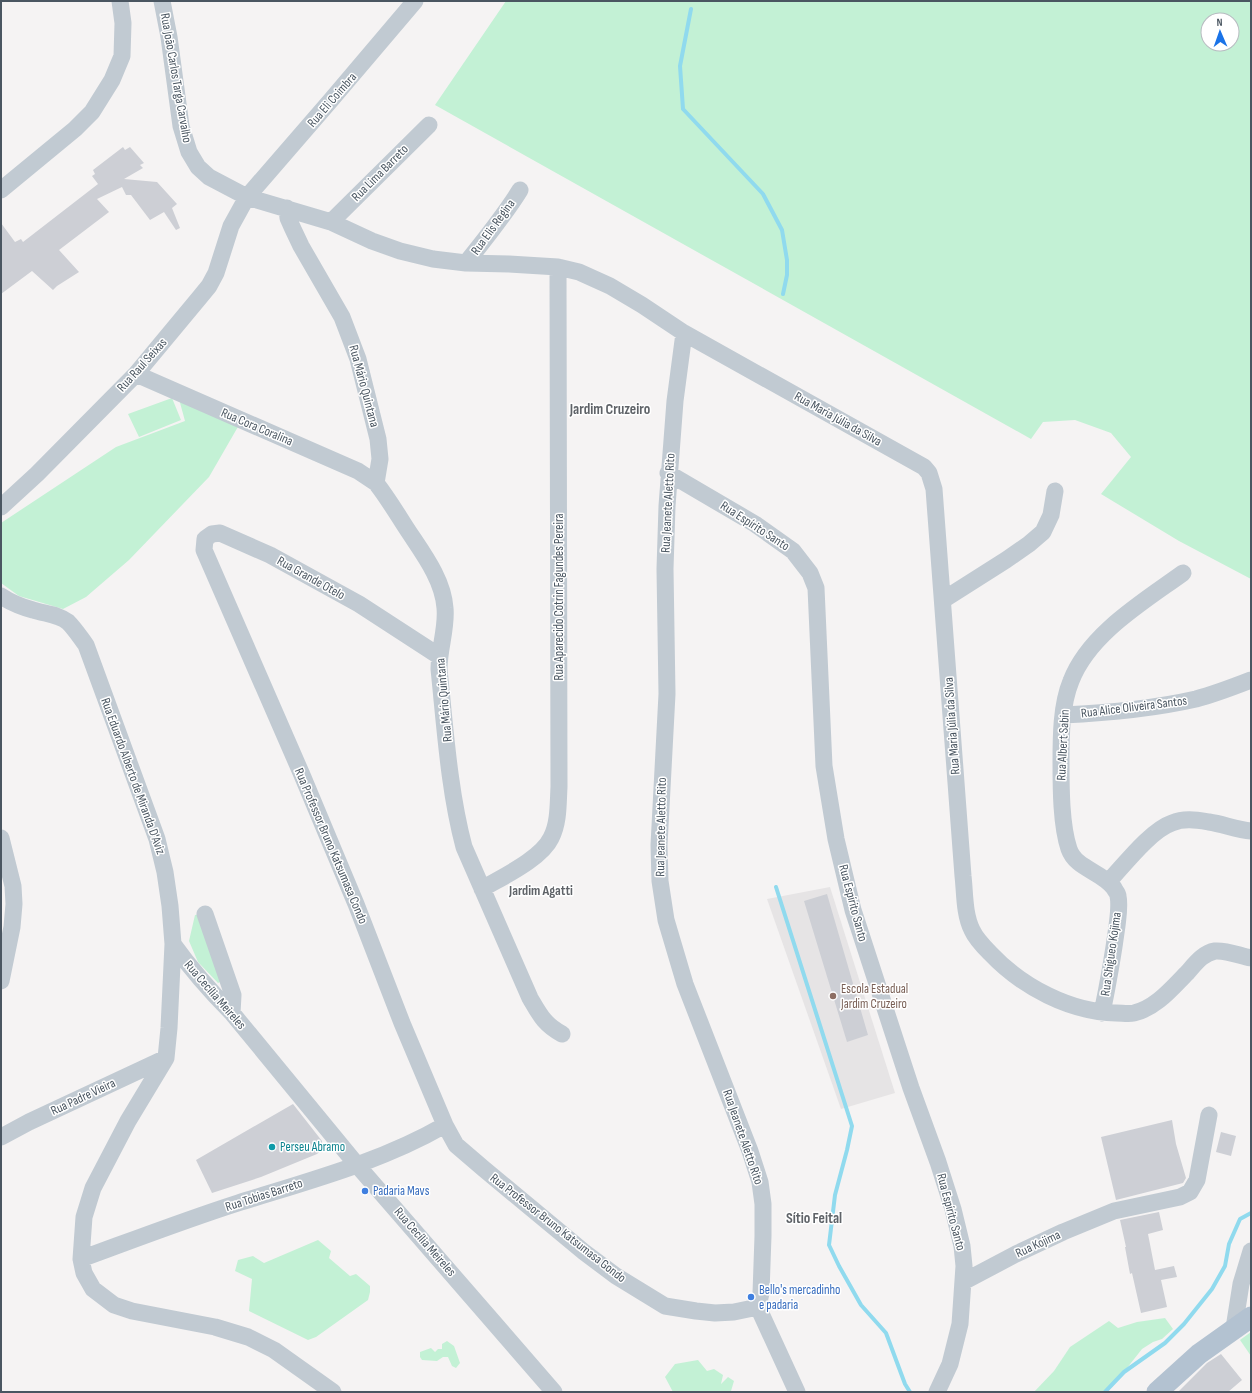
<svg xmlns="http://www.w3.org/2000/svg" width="1252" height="1393" font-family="'Sofia Sans Condensed',sans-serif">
  <rect width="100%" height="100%" fill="#f5f3f3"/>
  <path fill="#e6e4e5" d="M830,887L895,1093L841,1109L767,899Z"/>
  <path fill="#c3f1d5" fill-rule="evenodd" d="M506,1H1251V579L1179,541L1101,494L1131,457L1111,433L1075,420L1043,422L1031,439L435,105ZM1208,20H1232V44H1208Z
    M172,398L181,420L139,437L128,414Z
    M179,399L239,425L209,477L129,560L86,597L63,609L19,596L1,583V523L116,447L185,421Z
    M204,914L226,979L218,983L198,962L189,941L195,915Z
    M318,1240L331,1251L329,1258L350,1276L356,1274L370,1286V1292L368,1300L316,1337L308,1340L249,1311L252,1279L235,1271L238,1260L253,1256L264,1263Z
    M1165,1318L1173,1329L1162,1339L1153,1342L1142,1349L1112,1387L1105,1392H1034L1054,1371L1070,1347L1109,1321L1118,1328L1137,1322Z
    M1251,1332V1356L1240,1340Z
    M447,1341L454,1346L460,1363L456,1368L452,1366L448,1357H443L437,1361L422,1360L420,1357V1352L431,1348L435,1352L438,1349H442V1344Z
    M698,1360L707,1371L714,1369L723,1375L721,1384L728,1377L734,1381L731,1391L729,1392H673L665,1377L675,1364Z"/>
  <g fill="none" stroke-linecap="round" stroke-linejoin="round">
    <path stroke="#90daee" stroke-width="4" d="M691,9L680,66L683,109L763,194L782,230L787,260V275L783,294
      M776,887L852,1126L847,1150L835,1195L829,1245L839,1266L861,1305L886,1333L905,1384L910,1392
      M1105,1392L1124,1372L1165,1343L1184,1324L1212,1289L1225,1266L1229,1244L1240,1219L1251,1213"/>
  </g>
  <path fill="#cdcfd5" d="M123,147L125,150L130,147L144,163L140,165L143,168L124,179L157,182L177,204L172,208L180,228L176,230L164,212L150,220L131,195H126L122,187L97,199L109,212L59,250L79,272L57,286L53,290L32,271L1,294V223L15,242L21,239L23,242L98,184L92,176L95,174L93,170Z
    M827,894L868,1035L847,1042L804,901Z
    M293,1104L322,1141V1149L317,1154L261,1177L212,1193L196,1160Z
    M1172,1120L1176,1144L1186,1178L1183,1183L1116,1200L1101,1137Z
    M1221,1132L1236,1136L1231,1156L1216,1152Z
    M1159,1212L1163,1230L1148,1234L1155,1270L1174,1266L1177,1277L1161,1280L1167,1307L1141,1313L1132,1273L1130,1274L1125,1247H1126L1120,1220Z
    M1221,1354L1242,1380L1228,1392H1178L1207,1363Z"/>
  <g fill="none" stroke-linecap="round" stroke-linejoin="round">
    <path stroke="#c1cad2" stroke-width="17" d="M162,1L169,37L181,126L189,152L198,167L209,177L247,197L331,222L372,241L400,251L433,259L466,263L509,264L558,267L579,272L610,286L642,305L684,333L924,467L929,473L934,489L963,876C965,893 964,914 972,930C976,939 983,946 990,953C1022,987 1070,1012 1116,1013C1122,1013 1129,1014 1134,1013C1156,1008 1172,988 1187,973C1195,964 1203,953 1215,951C1227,950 1240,956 1251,958
      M1,190L75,129L92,112L112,80L122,56L123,23L120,1
      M287,208L288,218L292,227L301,246L342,317L358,359L378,439L380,459L376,483C387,497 396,512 405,526C421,551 443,578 445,608C447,628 439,648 439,669C445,727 449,791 464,847L530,998C540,1015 544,1024 562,1034
      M331,222L429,125
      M466,263C485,239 504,216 520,190
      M684,333L675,401L667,506L665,569L667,694L659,845L660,881L666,920L685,984L750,1151L760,1182L763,1204V1236L761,1293L758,1307L797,1392
      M136,374L358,471L376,483
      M668,473L755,524L793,551L810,573L816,588L824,766L836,839L853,910L911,1088L938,1162L953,1209L962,1246L964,1266L960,1324L950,1364L937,1392
      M1,507L37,474L136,374L200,297L209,286L216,273L231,226L247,197L331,100L415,1
      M1,596C10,602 22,607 33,610C45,614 58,614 68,622C75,629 80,637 86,645L157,839L165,872L170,906L173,944L169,1028L166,1058L128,1121L93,1188L84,1217L81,1259L84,1273L93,1289L114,1305L132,1311L215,1327L248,1337L274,1350L333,1392
      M943,600L1006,560L1029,544L1043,532L1051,515L1055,491
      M439,656L359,604L270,555L220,533L212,534L205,539L204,550L302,775L356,904L402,1023L445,1125L456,1145L484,1169L584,1252L616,1276L665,1306L696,1311L715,1313L734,1312L758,1307
      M1063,715C1107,713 1152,709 1196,699C1215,694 1233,687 1251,680
      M1,838L13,886L14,904L12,927L1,981
      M1109,881C1124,865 1151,830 1172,823C1184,818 1196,820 1209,822C1223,824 1237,830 1251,831
      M482,889C502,877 541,859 551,838C559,823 558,803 559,787L558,267
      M205,914L233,995L232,1013
      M173,944C191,969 211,992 232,1013L357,1165L554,1392
      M1102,1013C1108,984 1113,956 1117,926C1118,917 1120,905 1118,896C1118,893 1115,891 1114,888C1101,871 1076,869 1069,849C1061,825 1061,788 1061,762C1061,737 1061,705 1071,681C1089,634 1143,602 1183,573
      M1,1137L29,1122L166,1058
      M81,1259C133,1240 185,1220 238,1203C308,1181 381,1162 445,1125
      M963,1282L1016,1254L1063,1232L1114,1211L1180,1197L1190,1192L1197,1180L1209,1115
      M1234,1328L1241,1284L1251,1251"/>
    <path stroke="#b3c2d1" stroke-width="21" d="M1157,1392L1199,1354L1251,1317"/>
  </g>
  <circle fill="#8d6e63" stroke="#fff" stroke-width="1.5" cx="833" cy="996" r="4"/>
  <circle fill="#0f9aa8" stroke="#fff" stroke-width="1.5" cx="272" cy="1147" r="4"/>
  <g fill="#3f7fe0" stroke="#fff" stroke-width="1.5">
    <circle cx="365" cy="1191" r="4"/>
    <circle cx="751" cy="1297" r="4"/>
  </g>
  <g text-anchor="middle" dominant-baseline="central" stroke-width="3" stroke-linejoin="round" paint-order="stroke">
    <g font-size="13" fill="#4a5661" stroke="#fff">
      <text transform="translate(176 78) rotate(80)">Rua João Carlos Targa Carvalho</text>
      <text transform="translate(332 100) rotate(-49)">Rua Eli Coimbra</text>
      <text transform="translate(380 173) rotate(-45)">Rua Lima Barreto</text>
      <text transform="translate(493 227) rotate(-54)">Rua Elis Regina</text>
      <text transform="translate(142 365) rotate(-48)">Rua Raul Seixas</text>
      <text transform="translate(364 386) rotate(75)">Rua Mário Quintana</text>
      <text transform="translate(838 419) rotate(29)">Rua Maria Júlia da Silva</text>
      <text transform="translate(257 427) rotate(23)">Rua Cora Coralina</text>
      <text transform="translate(668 503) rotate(-87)">Rua Jeanete Aletto Rito</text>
      <text transform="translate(755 526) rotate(33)">Rua Espírito Santo</text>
      <text transform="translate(311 578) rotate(29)">Rua Grande Otelo</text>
      <text transform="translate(559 597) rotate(-90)">Rua Aparecido Cotrin Fagundes Pereira</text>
      <text transform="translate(444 700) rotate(-95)">Rua Mário Quintana</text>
      <text transform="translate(1134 707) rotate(-7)">Rua Alice Oliveira Santos</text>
      <text transform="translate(952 726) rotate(-94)">Rua Maria Júlia da Silva</text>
      <text transform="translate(1063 745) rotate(-87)">Rua Albert Sabin</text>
      <text transform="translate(133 776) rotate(70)">Rua Eduardo Alberto de Miranda D'Aviz</text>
      <text transform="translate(661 827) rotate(-89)">Rua Jeanete Aletto Rito</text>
      <text transform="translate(331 846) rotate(67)">Rua Professor Bruno Katsumasa Condo</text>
      <text transform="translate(853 903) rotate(75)">Rua Espírito Santo</text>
      <text transform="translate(1111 954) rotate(-82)">Rua Shigueo Kojima</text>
      <text transform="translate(215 995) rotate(49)">Rua Cecília Meireles</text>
      <text transform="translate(83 1097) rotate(-25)">Rua Padre Vieira</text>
      <text transform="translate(743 1137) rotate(71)">Rua Jeanete Aletto Rito</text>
      <text transform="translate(264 1195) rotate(-18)">Rua Tobias Barreto</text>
      <text transform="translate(951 1212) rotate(75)">Rua Espírito Santo</text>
      <text transform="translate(558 1228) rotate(38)">Rua Professor Bruno Katsumasa Gondo</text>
      <text transform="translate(425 1242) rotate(49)">Rua Cecília Meireles</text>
      <text transform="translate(1038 1244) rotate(-25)">Rua Kojima</text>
    </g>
    <g font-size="13" fill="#785e54" stroke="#fff" text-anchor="start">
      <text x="841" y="989">Escola Estadual<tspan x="841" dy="15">Jardim Cruzeiro</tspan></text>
    </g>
    <g font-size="13" fill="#0d838f" stroke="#fff" text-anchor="start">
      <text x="280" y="1147">Perseu Abramo</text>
    </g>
    <g font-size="13" fill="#366cbe" stroke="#fff" text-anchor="start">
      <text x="373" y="1191">Padaria Mavs</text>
      <text x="759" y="1290">Bello's mercadinho<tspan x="759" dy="15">e padaria</tspan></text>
    </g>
    <g font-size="14" font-weight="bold" fill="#5f6368" stroke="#fff">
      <text x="541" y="890">Jardim Agatti</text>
    </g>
    <g font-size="15" font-weight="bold" fill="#5f6368" stroke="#fff">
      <text x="610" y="409">Jardim Cruzeiro</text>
      <text x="814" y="1218">Sítio Feital</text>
    </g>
  </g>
  <rect width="1252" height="1393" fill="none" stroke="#4a5661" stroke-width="4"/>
  <g transform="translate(1220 32) rotate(358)"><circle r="19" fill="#ffffff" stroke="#b7bbc0"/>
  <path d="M0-3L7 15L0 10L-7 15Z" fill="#1a73e8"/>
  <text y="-6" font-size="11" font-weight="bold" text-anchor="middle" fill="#4a5661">N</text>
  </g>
</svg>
